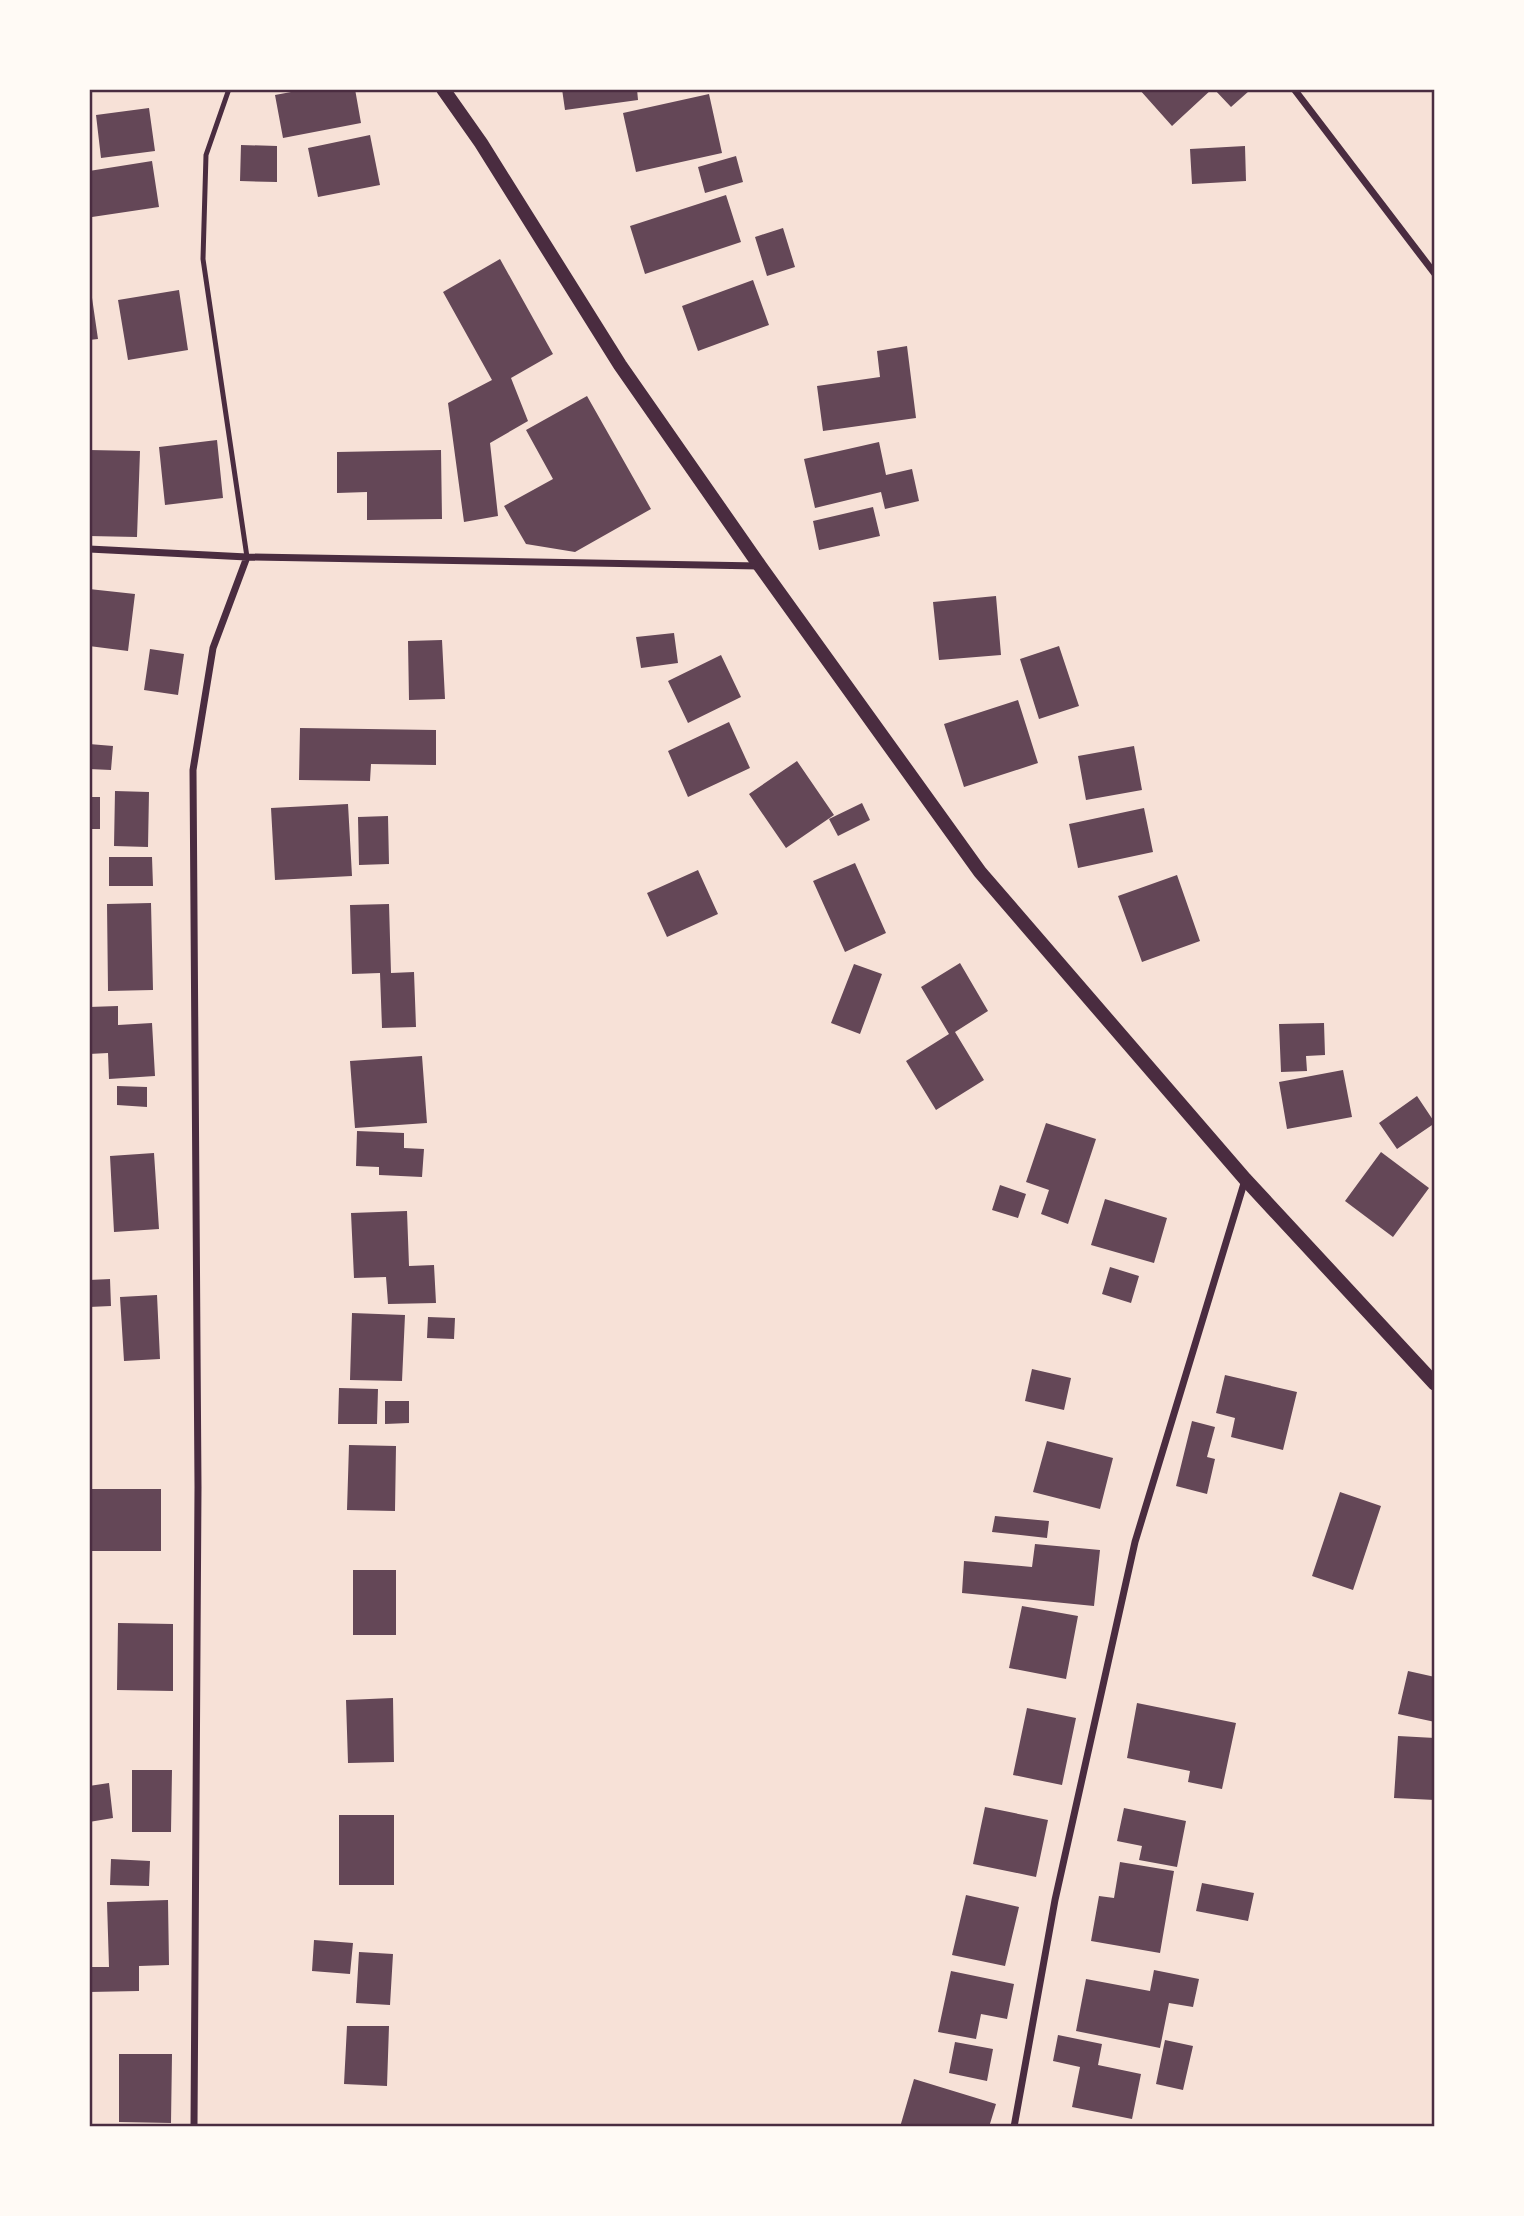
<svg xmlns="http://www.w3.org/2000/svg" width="1524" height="2216" font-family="'DejaVu Sans',sans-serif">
  <rect width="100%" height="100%" fill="#f7e1d7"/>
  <path fill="#644757" d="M307,89H355L361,123L283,138L275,95Z
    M562,89H637L638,100L565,110Z
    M1139,89H1212L1172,126Z
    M1214,89H1248L1249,91L1231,107Z
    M709,94L722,153L636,172L623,113Z
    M149,108L155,151L101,158L96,115Z
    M370,135L380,185L318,197L308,148Z
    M241,145L277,146V182L240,181Z
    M1245,146L1246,181L1192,184L1190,149Z
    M736,156L743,182L705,193L698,167Z
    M152,161L159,207L92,217L89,171Z
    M726,195L741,242L645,274L630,226Z
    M783,228L795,267L767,276L755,237Z
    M500,259L553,354L511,378L528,421L490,443L498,516L464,522L448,403L492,380L443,292Z
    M753,280L769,325L698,351L682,306Z
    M179,290L188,350L128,360L118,300Z
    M91,291L98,339L89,340V292Z
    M907,346L916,418L823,431L817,386L880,377L877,351Z
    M587,396L651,509L575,552L526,544L504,506L553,479L526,430Z
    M217,440L223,498L165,505L159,447Z
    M879,442L886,475L912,469L919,501L885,509L881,492L815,508L804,459Z
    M89,450L140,451L137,537L89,536Z
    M441,450L442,519L367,520V492L337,493V452Z
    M873,507L880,536L819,550L813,521Z
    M89,589L135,594L128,651L89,646Z
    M996,596L1001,655L939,660L933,602Z
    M674,633L678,663L641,668L636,637Z
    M442,640L445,699L409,700L408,641Z
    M1059,646L1079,706L1039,719L1020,659Z
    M150,649L184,654L178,695L144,690Z
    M721,655L741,697L688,723L668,681Z
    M1018,700L1038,763L964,787L944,724Z
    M729,722L750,768L688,797L668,751Z
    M300,728L436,730V765L371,764L370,781L299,780Z
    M89,744L113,746L111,770L89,769Z
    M1134,746L1142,790L1086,800L1078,756Z
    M797,761L834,815L786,848L749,794Z
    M115,791L149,792L148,847L114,846Z
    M89,797H100V829H89Z
    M862,803L870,820L838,836L829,819Z
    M348,804L352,876L275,880L271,808Z
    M1144,808L1153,852L1078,868L1069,824Z
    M388,816L389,864L359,865L358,817Z
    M109,857H152L153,886H109Z
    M855,863L886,933L845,952L813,881Z
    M698,870L718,914L667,937L647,893Z
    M1177,875L1200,941L1142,962L1118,896Z
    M151,903L153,990L108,991L107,904Z
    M389,904L391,973L414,972L416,1027L382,1028L380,973L352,974L350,905Z
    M960,963L988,1011L955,1032L984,1080L936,1110L906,1061L949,1034L921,987Z
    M854,964L882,974L860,1034L831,1023Z
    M118,1006V1025L152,1023L155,1076L109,1079L108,1053L89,1054V1007Z
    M1324,1023L1325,1055L1306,1056L1307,1071L1281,1072L1279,1024Z
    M422,1056L427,1123L355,1128L350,1061Z
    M1343,1070L1352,1117L1287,1129L1279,1082Z
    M117,1086L147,1087V1107L117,1105Z
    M1417,1096L1435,1123L1397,1149L1379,1123Z
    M1046,1123L1096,1139L1068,1224L1041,1214L1049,1190L1026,1182Z
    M357,1131L404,1133V1148L424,1149L422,1177L379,1175V1167L356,1166Z
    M1381,1152L1429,1188L1393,1237L1345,1201Z
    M154,1153L159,1229L114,1232L110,1156Z
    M1000,1185L1026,1194L1018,1218L992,1210Z
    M1105,1199L1167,1218L1154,1263L1091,1245Z
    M407,1211L409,1266L434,1265L436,1303L388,1304L386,1277L354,1278L351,1213Z
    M1110,1267L1139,1276L1131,1303L1102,1294Z
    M110,1279L111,1306L89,1307V1280Z
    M157,1295L160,1359L124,1361L120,1297Z
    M352,1313L405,1315L402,1381L350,1380Z
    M428,1317L455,1318L454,1339L427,1338Z
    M1032,1369L1071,1378L1064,1410L1025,1401Z
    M1225,1375L1297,1392L1283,1450L1231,1437L1235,1418L1216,1413Z
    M339,1388L378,1389L377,1424H338Z
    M385,1401H409V1423L385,1424Z
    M1192,1421L1215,1427L1207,1457L1215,1459L1207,1494L1176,1486Z
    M1047,1441L1113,1458L1100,1509L1033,1492Z
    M349,1445L396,1446L395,1511L347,1510Z
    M89,1489H161V1551H89Z
    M1340,1492L1381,1506L1353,1590L1312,1576Z
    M995,1516L1049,1521L1047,1538L992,1532Z
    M1035,1544L1100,1550L1094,1606L962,1593L964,1561L1032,1567Z
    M353,1570H396V1635H353Z
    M1022,1606L1078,1616L1066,1679L1009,1668Z
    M118,1623L173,1624V1691L117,1690Z
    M1408,1671L1435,1677V1722L1398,1714Z
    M393,1698L394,1762L348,1763L346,1700Z
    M1137,1703L1236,1723L1222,1789L1188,1782L1190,1771L1127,1758Z
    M1027,1708L1076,1718L1062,1785L1013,1775Z
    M1398,1736L1435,1738V1800L1394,1798Z
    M132,1770H172L171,1832H132Z
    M109,1783L113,1818L89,1822V1786Z
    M985,1807L1048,1820L1036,1877L973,1864Z
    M1124,1808L1186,1821L1177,1867L1139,1860L1142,1846L1117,1841Z
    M339,1815H394V1885H339Z
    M111,1859L150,1861L149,1886L110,1885Z
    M1120,1862L1174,1871L1160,1953L1091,1941L1099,1896L1114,1898Z
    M1202,1883L1254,1893L1248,1921L1196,1911Z
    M966,1895L1019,1907L1005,1966L952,1955Z
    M168,1900L169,1965L139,1966V1991L89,1992V1967H109L107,1902Z
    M314,1940L353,1943L350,1974L312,1971Z
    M359,1952L393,1954L390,2005L356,2003Z
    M1154,1970L1199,1979L1193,2007L1169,2003L1160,2048L1076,2031L1086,1979L1150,1991Z
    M951,1971L1014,1984L1007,2019L981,2014L976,2039L938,2032Z
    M347,2026H389L387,2086L344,2084Z
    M1058,2035L1102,2044L1098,2065L1141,2074L1132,2119L1072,2107L1080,2067L1053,2061Z
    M1165,2040L1193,2046L1183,2090L1156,2084Z
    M955,2042L993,2049L987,2081L949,2073Z
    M119,2054H172L171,2123L119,2122Z
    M914,2079L996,2104L989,2127H900Z"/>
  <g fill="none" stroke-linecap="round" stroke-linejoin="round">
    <path stroke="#4a2c40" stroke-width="5" d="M229,89L206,155L203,259L247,557"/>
    <path stroke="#4a2c40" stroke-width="7" d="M1294,89L1435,274
      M89,549L247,557L759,566
      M194,2127L198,1487L193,770L213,648L247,557
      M1014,2127L1055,1900L1135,1542L1245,1180"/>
    <path stroke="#4a2c40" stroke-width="14" d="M443,89L481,143L620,365L760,566L980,872L1245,1179L1435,1384"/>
  </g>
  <rect width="1524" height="2216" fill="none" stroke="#fffaf5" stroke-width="182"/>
  <rect x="91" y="91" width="1342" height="2034" fill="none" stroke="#4a2c40" stroke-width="2.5"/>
</svg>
